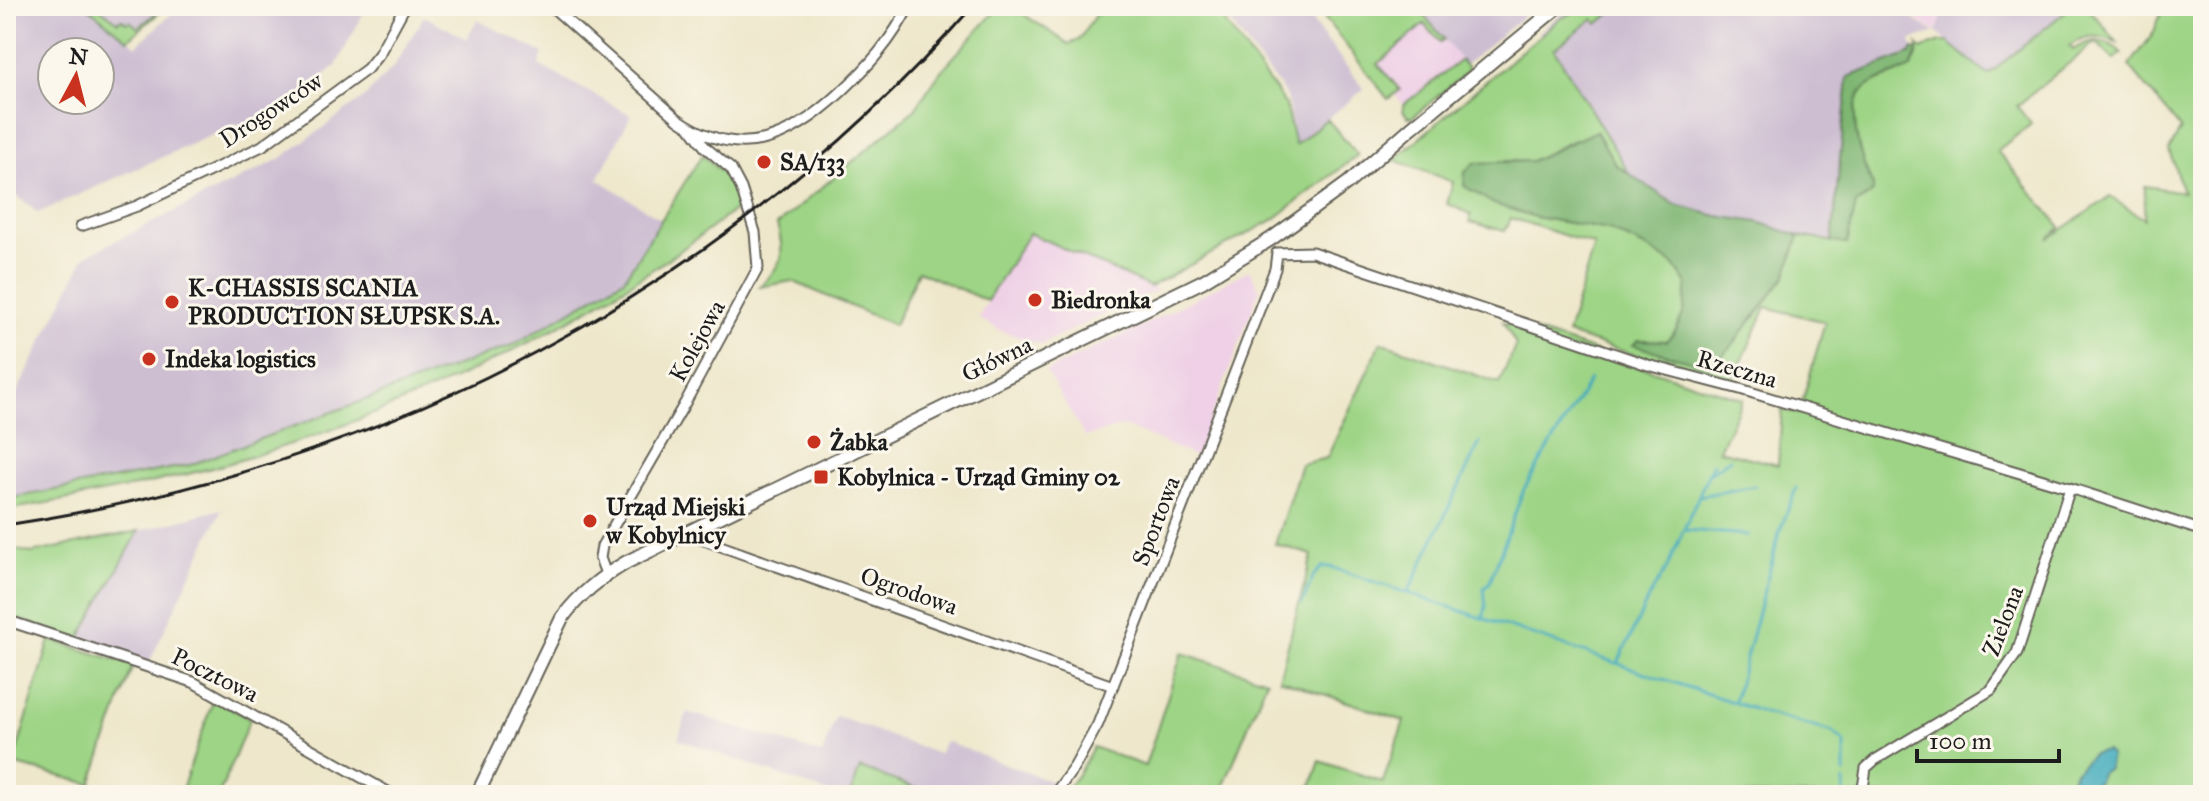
<svg xmlns="http://www.w3.org/2000/svg" width="2209" height="801" font-family="'IM FELL Great Primer',serif">
  <rect width="100%" height="100%" fill="#fbf7ec"/>
  <filter id="ink" filterUnits="userSpaceOnUse"><feTurbulence type="fractalNoise" baseFrequency=".0125" numOctaves="2"/><feDisplacementMap in="SourceGraphic" scale="16" xChannelSelector="R" yChannelSelector="G"/><feConvolveMatrix kernelMatrix="1 2 1 2 8 2 1 2 1" color-interpolation-filters="sRGB"/></filter>
  <filter id="wash" filterUnits="userSpaceOnUse"><feTurbulence type="fractalNoise" baseFrequency=".006" numOctaves="4" result="noise"/><feDisplacementMap in="SourceGraphic" scale="32" xChannelSelector="R" yChannelSelector="G"/><feGaussianBlur stdDeviation="1.8" result="paint"/><feColorMatrix in="noise" values="0 0 0 0 0 0 0 0 0 0 0 0 0 0 0 0 0 1.4 0 .05"/><feComposite in="paint" operator="in"/></filter>
  <g filter="url(#wash)">
    <rect width="100%" height="100%" fill="#eee7cb"/>
    <path fill="#efd0e6" d="M1416,6L1465,65L1409,112L1394,94L1344,14Z
      M1895,6H1945L1936,32Z
      M1029,233L1157,290L1045,342L1043,345L1001,331L978,318Z
      M1249,270L1260,289L1196,457L1124,426L1085,437L1046,371L1140,327Z"/>
    <path fill="#cdbed2" fill-rule="evenodd" d="M6,6H167L129,39L136,46L180,6H367L336,66L248,134L236,124L38,213L6,188ZM52,52H100V100H52Z
      M1218,6H1327L1311,20L1364,89L1295,145L1287,97Z
      M1416,6H1518L1525,15L1465,65Z
      M1570,6H1892L1934,32L1937,31L1945,6H2072L1988,75L1936,32L1911,40L1913,49L1910,54L1848,77L1832,242L1799,236L1758,222L1717,216L1676,205L1616,165L1538,33Z
      M424,16L467,39L477,20L543,53L539,65L631,115L598,179L662,220L624,279L513,345L190,466L6,499V414L85,256L280,159L365,97L394,66Z
      M222,509L148,665L78,643L139,531Z
      M687,712L822,754L836,716L938,754L945,741L1058,784L1049,795H934L860,769L850,795H835L678,739Z"/>
    <path fill="#9dd485" stroke="#5c7850" stroke-width="2" d="M86,6H97L118,22L121,19L127,23L130,21L138,28L164,6H167L128,40Z
      M1000,6H1011L1069,44L1079,40L1101,6H1213L1285,104L1295,145L1327,119L1358,155L1273,220L1150,287L1029,233L987,301L918,271L894,325L792,281L760,287C782,265 786,255 777,225L914,110L940,72Z
      M1321,6H1416L1444,39L1440,42L1424,24L1378,64L1400,90L1388,99L1320,12Z
      M1588,6H1613L1612,12L1598,24L1593,19L1554,49L1629,173L1576,139L1531,161H1500L1535,217L1609,230L1651,250L1674,265L1687,284L1684,312L1675,332L1666,341L1639,340L1710,367L1755,317L1786,275L1799,236L1847,244L1856,204L1867,197L1873,185C1860,165 1844,108 1864,89C1883,72 1920,78 1918,45L1921,49L1941,42H1948L1988,75L2072,6H2087L2117,42C2098,35 2086,33 2070,46L2073,50C2091,38 2106,38 2122,53L2114,60L2096,42L2090,46L2017,106L2031,124L1997,151L2061,227L2048,239L2110,197L2144,219L2145,186L2183,192L2169,150L2181,129L2129,66L2153,34L2164,6H2203V795H1308L1320,761L1383,782L1404,721L1279,679L1312,555L1275,544L1301,464L1327,458L1381,342L1499,383L1516,345L1503,322C1583,345 1662,375 1743,399L1719,450L1778,465L1782,410L1799,413L1825,322L1766,307L1733,381L1651,360L1567,334L1594,245L1511,218L1505,231L1470,222L1471,214L1447,204L1453,182L1394,160L1559,19Z
      M1461,60L1468,68L1467,72L1413,117H1408L1403,111V105Z
      M702,155L727,177L742,204C599,319 413,409 237,461C161,483 84,497 6,510V499L190,465L513,345L624,279Z
      M139,531L79,640L6,615V547L31,553Z
      M50,640L133,665L91,784L13,764Z
      M1182,653L1267,680L1220,795H1062L1079,773L1093,747L1145,766Z
      M214,698L250,719L219,795H180Z
      M860,768L934,795H850Z"/>
    <path fill="#7eb672" stroke="#4d6947" stroke-width="2" d="M1913,49L1918,50L1911,68C1897,74 1876,79 1865,89C1844,107 1861,165 1873,185V192L1856,204L1847,244L1832,242L1848,77L1910,54Z
      M1596,131L1616,165L1676,205L1717,216L1758,222L1799,236L1786,275L1731,347L1710,367L1633,345L1638,340L1666,341L1675,332L1684,312L1687,284L1674,265L1651,250L1609,230L1535,217L1494,204L1464,186L1465,172L1474,163L1531,161Z"/>
    <path fill="#3ca9bb" stroke="#2c626c" stroke-width="2" d="M2106,751L2111,756L2108,769L2100,773L2098,781L2081,789L2075,788L2070,782L2075,771L2092,754Z"/>
    <g fill="none" stroke-linecap="round" stroke-linejoin="round">
      <path stroke="#3ca9bb" stroke-width="3" d="M1710,473L1730,459
        M1699,496L1755,486
        M1684,530L1748,535
        M1408,593L1480,442
        M1302,603L1314,575L1322,567H1330L1768,714L1833,732L1845,743V774
        M1483,619L1486,607L1484,588L1489,584L1524,489L1590,380
        M1618,663L1648,599L1667,568L1713,463
        M1734,702L1780,531L1796,488
        M1844,795V782"/>
    </g>
  </g>
  <g filter="url(#ink)">
    <g fill="none" stroke-linecap="round" stroke-linejoin="round">
      <g stroke="#666359" stroke-width="13">
        <path id="minor" d="M551,6L678,119C740,163 791,139 841,92C869,66 892,40 909,6
          M81,226L137,206L262,146L367,69L379,54L405,6
          M1277,253L1312,252L1648,365L1740,389L2070,488L2203,531
          M694,531L701,539L1113,686
          M606,574L600,558L602,546L685,403L758,268L755,232L741,188L731,169L705,147L690,127
          M6,620L193,682L393,795
          M1054,795L1075,766L1098,724L1275,269L1277,253
          M1862,795L1866,768L1875,760L1991,690L2017,653L2070,488"/>
      </g>
      <g stroke="#666359" stroke-width="16">
        <path id="major" d="M477,795L562,618C580,594 600,578 627,562L1203,281L1271,239L1348,183L1411,128L1559,6"/>
      </g>
      <use href="#minor" stroke="#fff" stroke-width="9"/>
      <use href="#major" stroke="#fff" stroke-width="12"/>
      <path stroke="#1c1c1c" stroke-width="3" d="M6,525C383,468 721,293 973,6"/>
    </g>
  </g>
  <g fill="#c8321e" stroke="#fbf7ec" stroke-width="3">
    <circle cx="764" cy="162" r="8"/>
    <circle cx="1035" cy="300" r="8"/>
    <circle cx="172" cy="302" r="8"/>
    <circle cx="149" cy="359" r="8"/>
    <circle cx="814" cy="442" r="8"/>
    <rect x="813" y="469" width="16" height="16" rx="4"/>
    <circle cx="590" cy="521" r="8"/>
  </g>
  <g text-anchor="middle" dominant-baseline="central" stroke-width="6" stroke-linejoin="round" paint-order="stroke">
    <g font-size="24" fill="#1c1c1c" stroke="#fbf7ec">
      <text transform="translate(271 110) rotate(-33)">Drogowców</text>
      <text transform="translate(697 341) rotate(-61)">Kolejowa</text>
      <text transform="translate(997 359) rotate(-26)">Główna</text>
      <text transform="translate(1737 369) rotate(16)">Rzeczna</text>
      <text transform="translate(1156 521) rotate(-69)">Sportowa</text>
      <text transform="translate(909 591) rotate(19)">Ogrodowa</text>
      <text transform="translate(2003 621) rotate(-69)">Zielona</text>
      <text transform="translate(215 675) rotate(26)">Pocztowa</text>
    </g>
    <g font-size="24" font-weight="bold" fill="#1c1c1c" stroke="#fbf7ec" text-anchor="start">
      <text x="780" y="162">SA/133</text>
      <text x="188" y="288">K-CHASSIS SCANIA<tspan x="188" dy="28">PRODUCTION SŁUPSK S.A.</tspan></text>
      <text x="1051" y="300">Biedronka</text>
      <text x="165" y="359">Indeka logistics</text>
      <text x="830" y="442">Żabka</text>
      <text x="837" y="477">Kobylnica - Urząd Gminy 02</text>
      <text x="606" y="507">Urząd Miejski<tspan x="606" dy="28">w Kobylnicy</tspan></text>
    </g>
  </g>
  <rect width="2209" height="801" fill="none" stroke="#fbf7ec" stroke-width="32"/>
  <g transform="translate(76 76) rotate(7)"><circle r="38" fill="#fbf7ec" stroke="#a29f99" stroke-width="2"/>
  <path d="M0-6L14 30L0 20L-14 30Z" fill="#c8321e"/>
  <text y="-12" font-size="22" font-weight="bold" text-anchor="middle" fill="#1c1c1c">N</text>
  </g>
  <path d="M1917 749v12h142v-12" fill="none" stroke="#1c1c1c" stroke-width="4"/>
  <text x="1929" y="749" font-size="24" fill="#1c1c1c" stroke="#fbf7ec" stroke-width="6" paint-order="stroke">100 m</text>
</svg>
